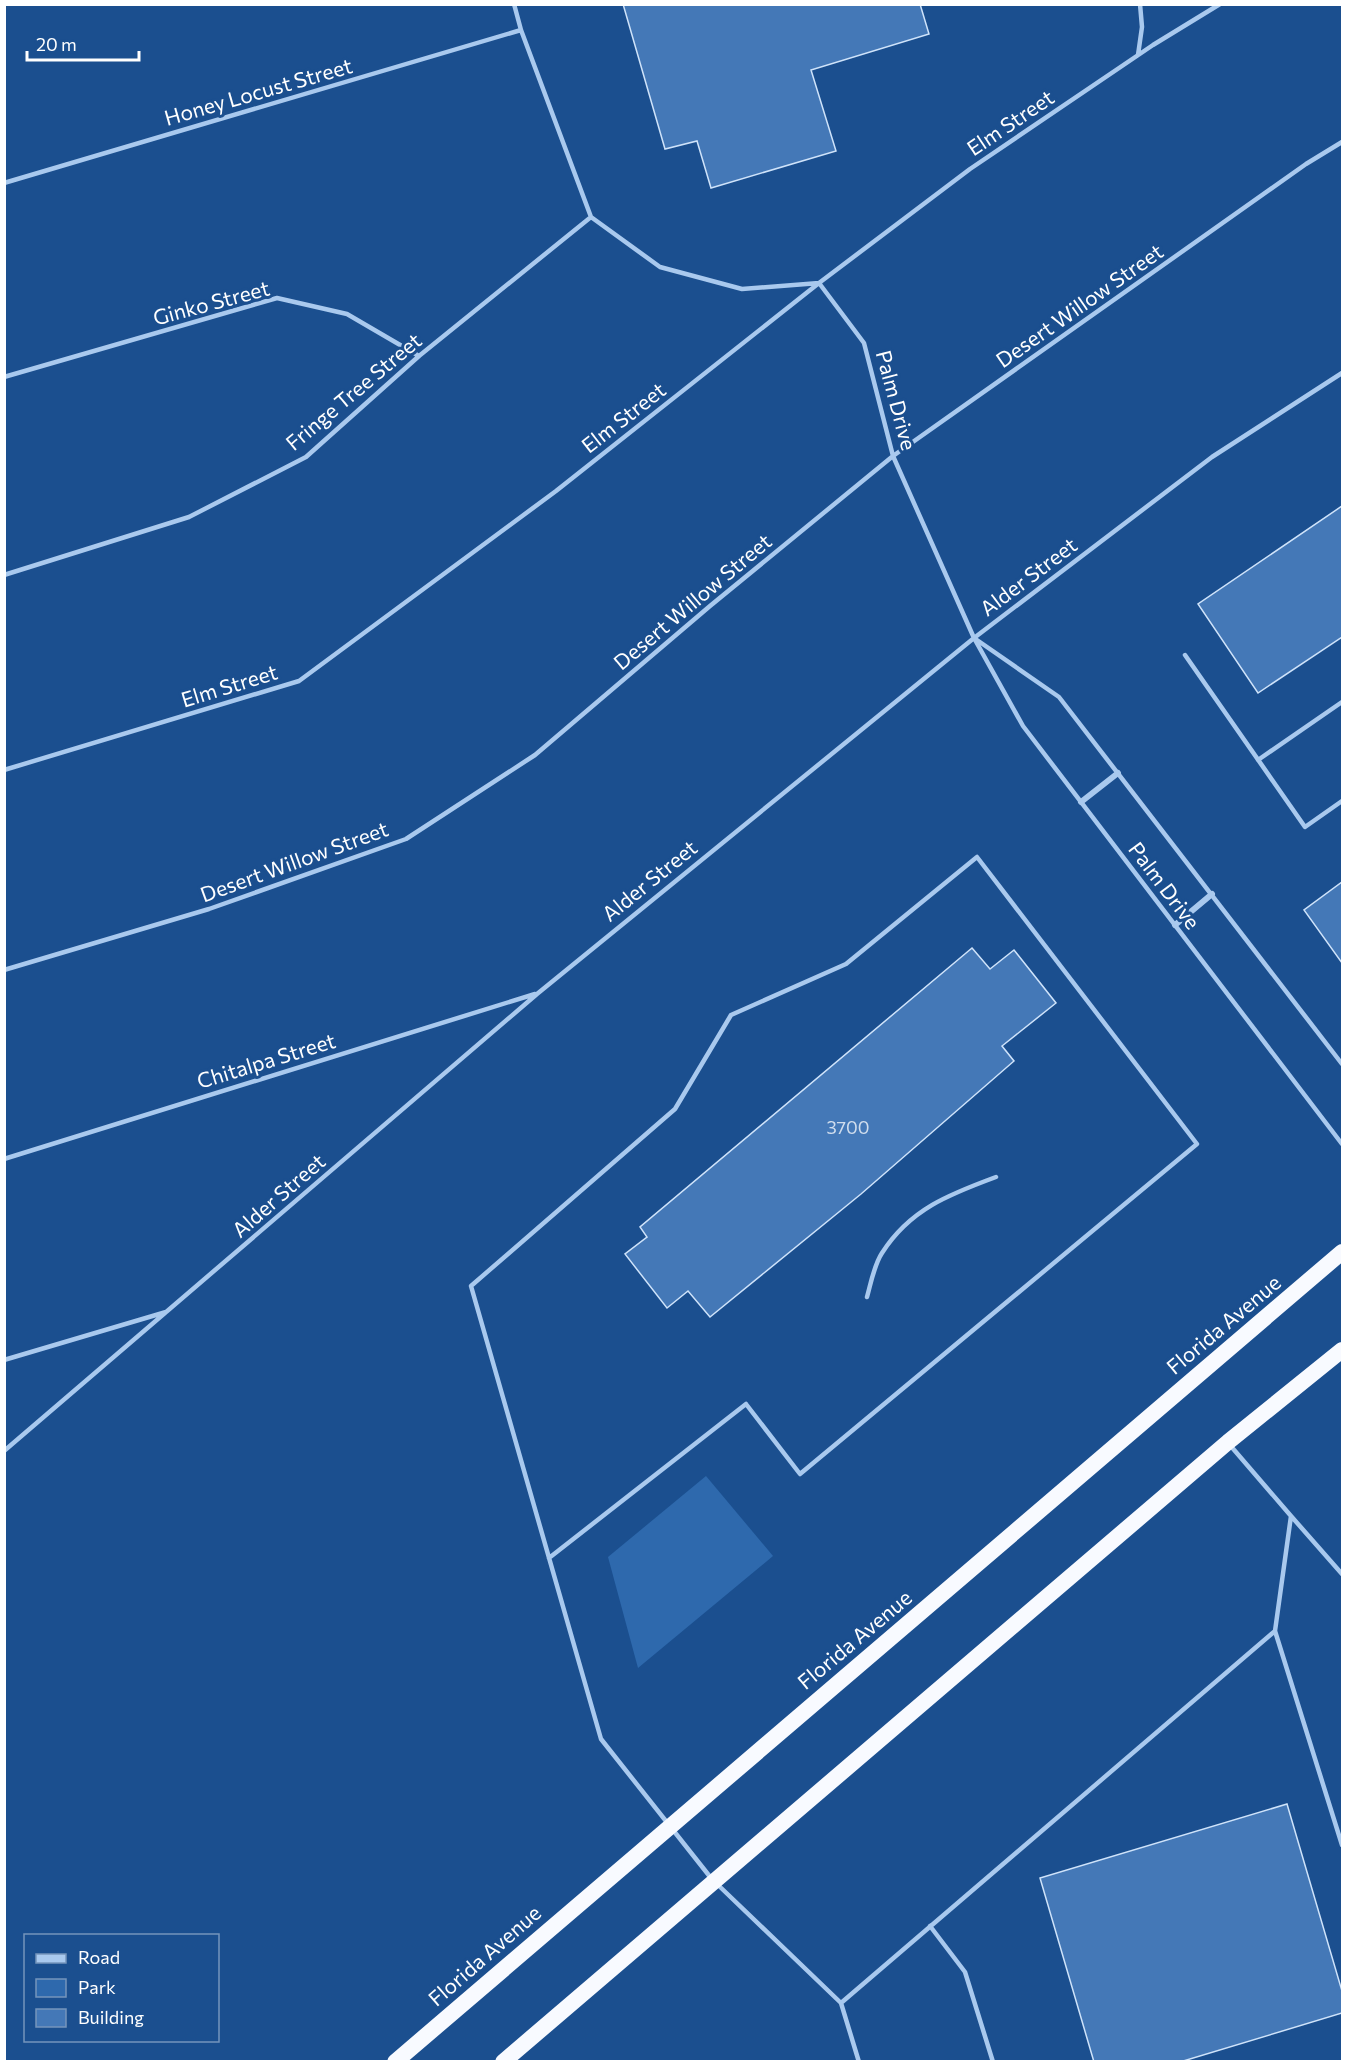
<svg xmlns="http://www.w3.org/2000/svg" width="1347" height="2066" font-family="Commissioner,sans-serif">
  <rect width="100%" height="100%" fill="#1b4f8f"/>
  <path fill="#2e69ad" d="M706,1476L773,1556L638,1668L608,1557Z"/>
  <path fill="#4478b7" stroke="#cfe3fa" stroke-width="1.5" d="M623,4H920L929,34L811,70L836,151L711,188L697,141L665,149Z
    M1342,506V637L1258,693L1198,604Z
    M1342,882V963L1304,910Z
    M972,948L990,969L1014,950L1056,1003L1002,1046L1014,1061L861,1194L710,1317L688,1291L667,1308L625,1254L647,1237L640,1227Z
    M1287,1804L1342,1991V2013L1180,2062H1094L1040,1878Z"/>
  <g fill="none" stroke-linecap="round" stroke-linejoin="round">
    <path stroke="#a9c9ee" stroke-width="4.5" d="M514,4L521,30L591,217L660,267L742,289L819,283L864,343L893,456L974,638
      M1138,55L1142,27L1140,4
      M4,183L521,30
      M4,377L277,298L347,314L419,356
      M4,575L189,517L306,457L419,356L591,217
      M1185,655L1305,827L1342,801
      M1258,760L1342,702
      M4,770L299,681L556,491L819,283L970,169L1153,45L1220,4
      M4,970L209,909L406,839L535,755L710,606L893,456L1306,164L1342,142
      M1342,1064L1059,697L974,638L1023,726L1342,1144
      M4,1159L535,994
      M867,1297C871,1283 874,1265 882,1253C910,1209 950,1194 996,1177
      M4,1360L166,1312
      M4,1451L537,994L974,638L1212,457L1342,373
      M1291,1516L1342,1574
      M549,1558L746,1404L800,1474L1197,1144L977,857L846,964L731,1015L675,1109L471,1286L601,1739L711,1878
      M1275,1631L1342,1845
      M717,1884L841,2003L1275,1631L1291,1516L1229,1444
      M930,1926L965,1972L993,2062
      M841,2003L859,2062"/>
    <path stroke="#a9c9ee" stroke-width="6" d="M1081,802L1118,773
      M1175,925L1212,894"/>
    <path stroke="#f8faff" stroke-width="16" d="M395,2062L1342,1252
      M503,2062L1228,1442L1342,1350"/>
  </g>
  <g text-anchor="middle" dominant-baseline="central" stroke-width="6" stroke-linejoin="round" paint-order="stroke">
    <g font-size="18" fill="#d0dded">
      <text x="848" y="1127">3700</text>
    </g>
    <g font-size="21" fill="#fff" stroke="#1b4f8f">
      <text transform="translate(258 91) rotate(-16)">Honey Locust Street</text>
      <text transform="translate(1010 122) rotate(-34)">Elm Street</text>
      <text transform="translate(211 302) rotate(-15)">Ginko Street</text>
      <text transform="translate(1079 305) rotate(-35)">Desert Willow Street</text>
      <text transform="translate(353 391) rotate(-40)">Fringe Tree Street</text>
      <text transform="translate(897 400) rotate(75)">Palm Drive</text>
      <text transform="translate(623 417) rotate(-38)">Elm Street</text>
      <text transform="translate(1028 576) rotate(-37)">Alder Street</text>
      <text transform="translate(692 601) rotate(-40)">Desert Willow Street</text>
      <text transform="translate(229 685) rotate(-17)">Elm Street</text>
      <text transform="translate(294 861) rotate(-20)">Desert Willow Street</text>
      <text transform="translate(649 880) rotate(-39)">Alder Street</text>
      <text transform="translate(1165 885) rotate(53)">Palm Drive</text>
      <text transform="translate(266 1060) rotate(-17)">Chitalpa Street</text>
      <text transform="translate(278 1195) rotate(-41)">Alder Street</text>
      <text transform="translate(1223 1324) rotate(-40)">Florida Avenue</text>
      <text transform="translate(854 1639) rotate(-40)">Florida Avenue</text>
      <text transform="translate(484 1955) rotate(-41)">Florida Avenue</text>
    </g>
  </g>
  <rect width="1347" height="2066" fill="none" stroke="#ffffff" stroke-width="12"/>
  <rect x="24" y="1934" width="195" height="108" fill="#1b4f8f" stroke="#7695bc" stroke-width="1.5"/>
  <rect x="36" y="1954" width="30" height="9" fill="#a9c9ee" stroke="#7695bc" stroke-width="1.5"/>
  <text x="78" y="1964" font-size="18" fill="#ffffff">Road</text>
  <rect x="36" y="1979" width="30" height="18" fill="#2e69ad" stroke="#7695bc" stroke-width="1.5"/>
  <text x="78" y="1994" font-size="18" fill="#ffffff">Park</text>
  <rect x="36" y="2009" width="30" height="18" fill="#4478b7" stroke="#7695bc" stroke-width="1.5"/>
  <text x="78" y="2024" font-size="18" fill="#ffffff">Building</text>
  <path d="M27 51v9h112v-9" fill="none" stroke="#ffffff" stroke-width="3"/>
  <text x="36" y="51" font-size="18" fill="#ffffff" stroke="#1b4f8f" stroke-width="4.5" paint-order="stroke">20 m</text>
</svg>
